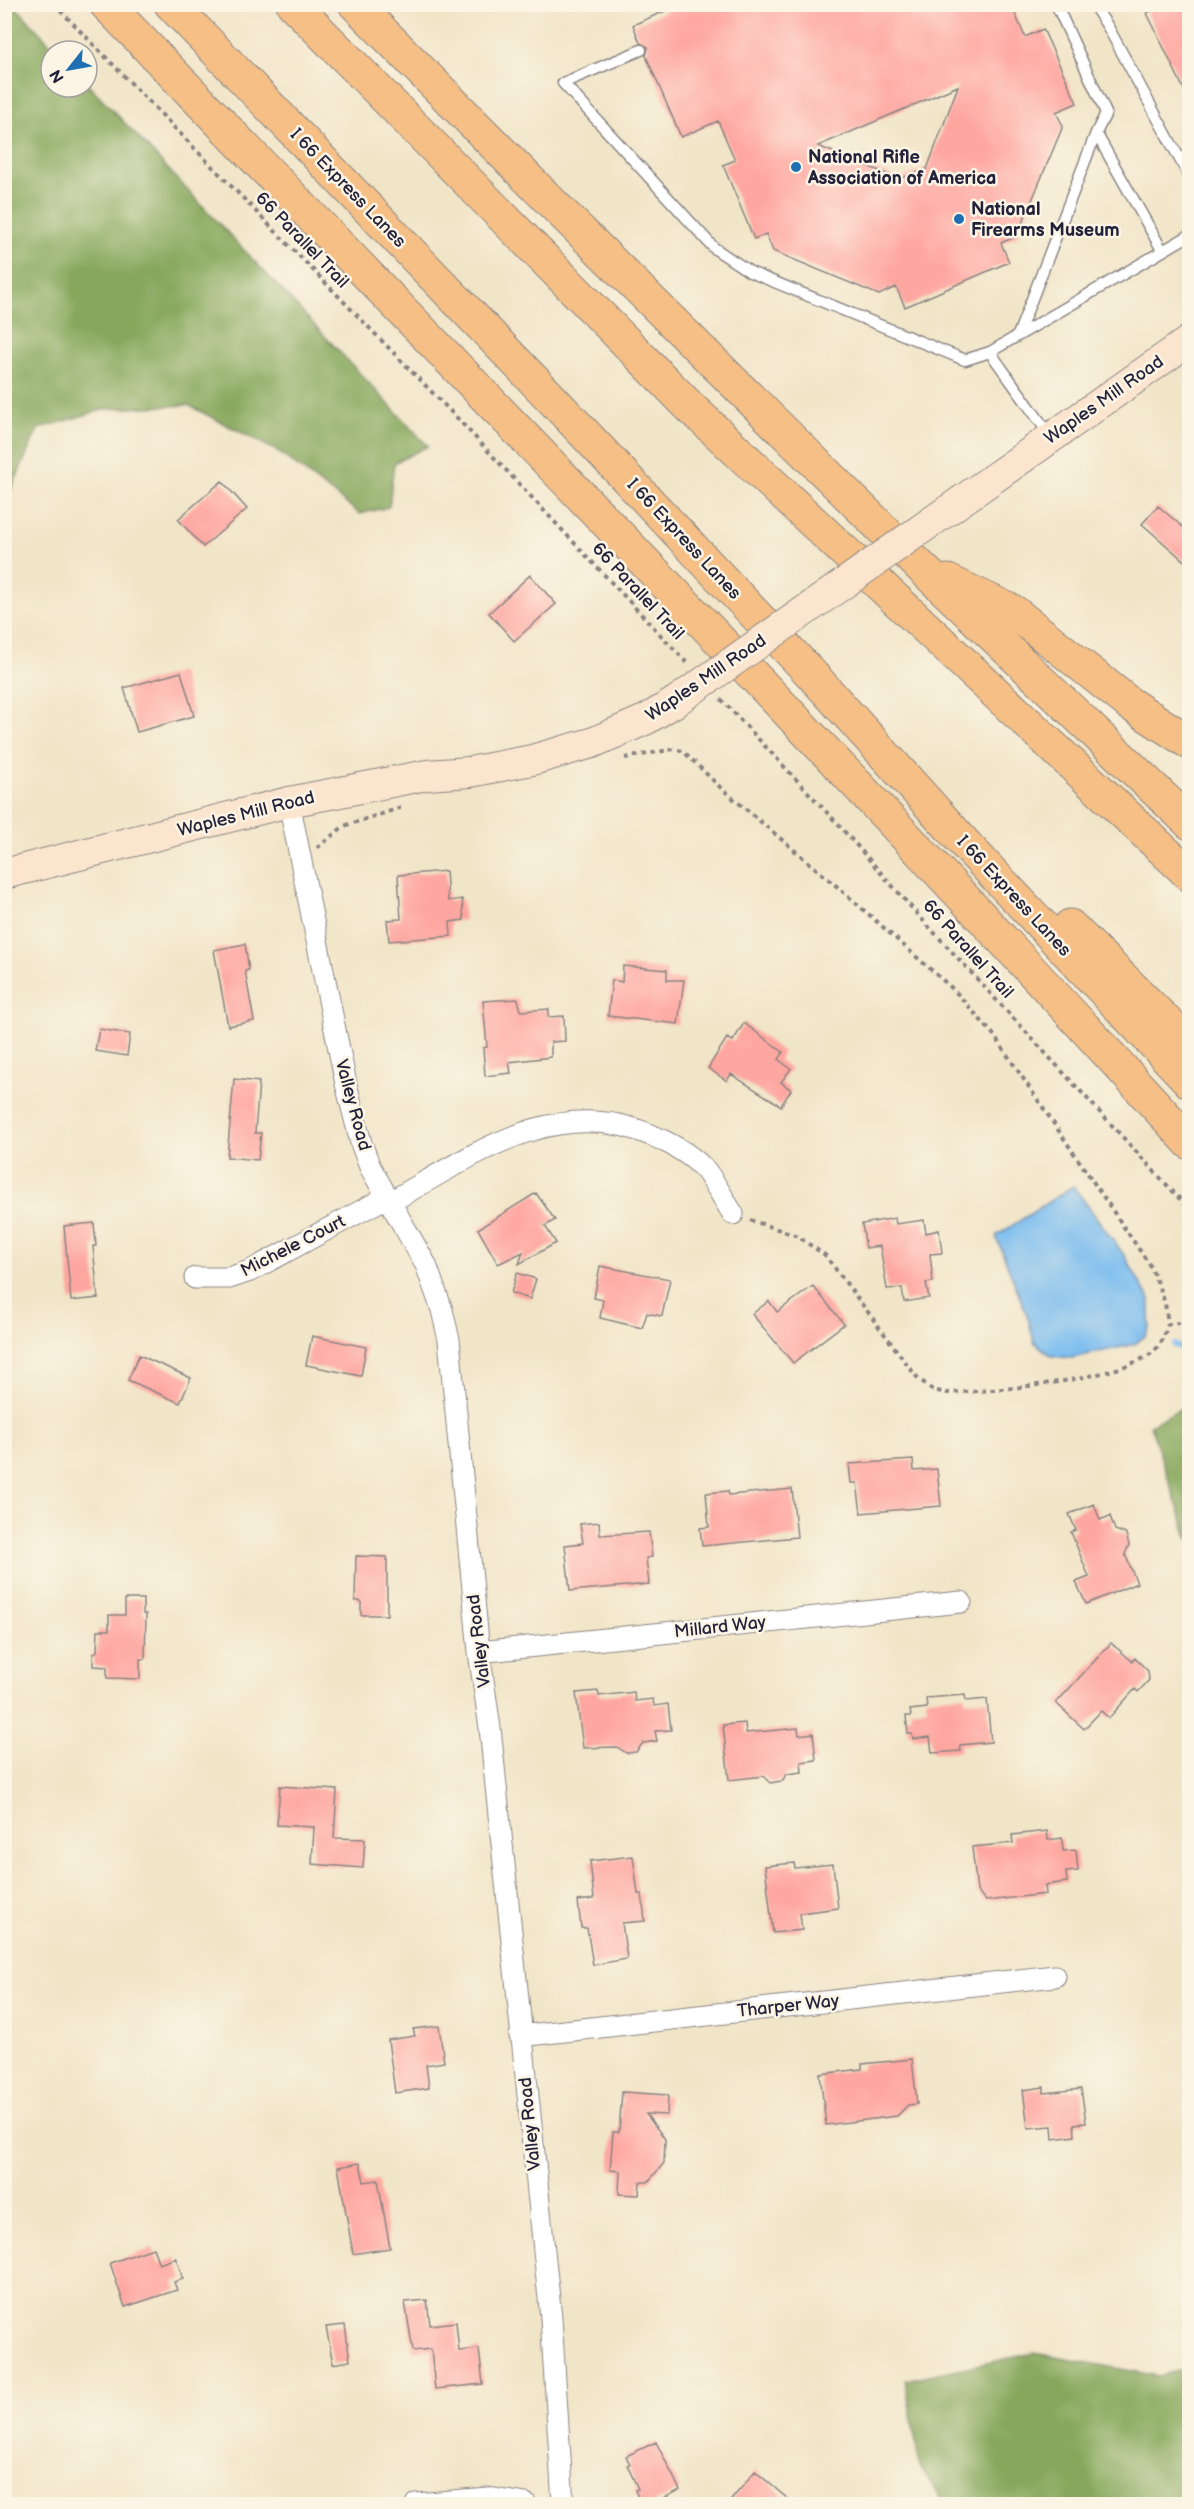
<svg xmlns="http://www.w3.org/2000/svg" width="1194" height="2509" font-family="'Balsamiq Sans',sans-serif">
  <rect width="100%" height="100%" fill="#fcf5e5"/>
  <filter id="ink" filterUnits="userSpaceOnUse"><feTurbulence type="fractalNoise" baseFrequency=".0167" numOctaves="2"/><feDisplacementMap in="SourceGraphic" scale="12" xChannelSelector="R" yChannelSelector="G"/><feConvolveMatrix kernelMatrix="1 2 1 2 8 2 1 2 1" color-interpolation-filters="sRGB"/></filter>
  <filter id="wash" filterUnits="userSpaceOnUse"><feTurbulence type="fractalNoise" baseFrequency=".008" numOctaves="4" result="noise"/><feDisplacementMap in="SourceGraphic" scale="24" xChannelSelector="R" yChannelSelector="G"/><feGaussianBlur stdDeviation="1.35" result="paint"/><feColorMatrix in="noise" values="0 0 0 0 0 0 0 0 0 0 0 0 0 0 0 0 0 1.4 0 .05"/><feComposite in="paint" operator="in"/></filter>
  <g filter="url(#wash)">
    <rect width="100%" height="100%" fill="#f1e5c8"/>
    <path fill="#86a75c" stroke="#54644c" stroke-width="1.5" d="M13,4L57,51H51V87H87V83L428,446L394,463L389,507L360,514L277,451L188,405L105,409L38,429L10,492L5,533L4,5Z
      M1189,1404V1540L1150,1425Z
      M1034,2353L1159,2376L1189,2368V2504H945L920,2467L905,2380Z"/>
    <path fill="#79bcef" stroke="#4e6f95" stroke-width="1.5" d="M1073,1186L1124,1255L1150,1300V1325L1146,1335L1135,1344L1072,1358L1052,1356L1034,1342L1028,1318L996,1236Z"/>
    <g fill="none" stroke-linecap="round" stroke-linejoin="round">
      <path stroke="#79bcef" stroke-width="6" d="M1174,1345L1190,1351"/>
    </g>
    <g id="blocks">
      <path fill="#fea6a0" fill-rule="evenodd" d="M681,4H1011L1025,37L1043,29L1077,103L1056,112L1063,126L1017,236L1001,243L1009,262L905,307L896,287L879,295L773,251L766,234L754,239L723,165L735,160L718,121L681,137L646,56L648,47L640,43L633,25ZM958,86L927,169L899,179L818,146Z
        M1164,4H1190V102L1147,13Z
        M222,481L247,509L203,547L178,519Z
        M1158,506L1190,533V566L1142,524Z
        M530,575L556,604L514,641L489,613Z
        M181,672L194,716L137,732L124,688Z
        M446,871L448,901L462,899L464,920L450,922L451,936L389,941L387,920L401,919L398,875Z
        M245,944L249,970L245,971L254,1021L228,1026L214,950Z
        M623,966L667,970V980H684L678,1024L608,1016L612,980L622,982Z
        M518,999L521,1011L549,1009L548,1017L564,1016L565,1041L551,1042V1057L509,1062L511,1073L485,1076L483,1048L487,1047L483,1001Z
        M744,1023L783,1052L779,1060L791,1069L781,1082L791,1090L781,1106L731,1074L727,1081L708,1068L727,1038L733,1041Z
        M99,1029L130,1034L127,1056L95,1051Z
        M234,1079L259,1082L255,1133H261L258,1160L227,1157Z
        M536,1193L555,1220L545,1226L556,1243L519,1264L523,1252L498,1264L478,1229Z
        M895,1218L896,1224L924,1220L926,1233L939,1230L942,1253L930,1254L933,1282L926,1283L929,1298L904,1302L902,1288L887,1289L880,1246L866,1248L862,1224Z
        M94,1223L96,1246H93L98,1298L71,1301L64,1226Z
        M600,1266L670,1279L662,1316L647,1313L642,1328L600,1318L603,1300L594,1298Z
        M517,1273L536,1279L530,1299L511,1293Z
        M813,1286L844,1324L793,1363L752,1314L769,1301L777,1312Z
        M312,1336L366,1347L361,1376L306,1365Z
        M139,1355L191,1378L180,1403L128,1380Z
        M913,1460L914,1471L937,1469L941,1506L861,1513L857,1483H851L849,1464Z
        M792,1489L797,1537L702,1546L700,1528L709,1527L706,1493L728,1491L729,1495Z
        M1094,1504L1100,1520L1110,1516L1115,1530L1126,1534L1129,1545L1125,1554L1137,1583L1086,1604L1076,1582L1089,1577L1071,1532L1076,1530L1069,1514Z
        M599,1522L600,1535L649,1532L652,1557L646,1558L649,1584L570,1591L565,1545L583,1543L580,1524Z
        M356,1556L387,1557V1615H361V1601H355Z
        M125,1599H143V1614H146L145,1659H140V1679L107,1678V1667L93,1666V1654L97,1651L98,1630H109V1615H125Z
        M1111,1643L1132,1661L1135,1658L1148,1671L1149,1680L1138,1692L1135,1689L1109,1718L1101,1711L1084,1729L1056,1703Z
        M598,1691L599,1696L634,1692L635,1701L653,1699L654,1706L668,1704L671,1730L655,1731L657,1741L643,1743L636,1752L626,1753L617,1747L583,1748L576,1693Z
        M965,1695L966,1701L987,1699L991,1742L960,1745L961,1751L932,1753L930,1737L913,1739L912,1734H908L906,1716H911L910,1710L927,1708L926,1698Z
        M745,1723L746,1733L798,1728L799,1735L813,1733L816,1760L801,1762L802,1772L787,1774L782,1781L770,1783L764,1776L729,1780L723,1725Z
        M280,1786L337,1790L334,1838L365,1839L363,1868L312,1864L314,1827L277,1825Z
        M1047,1831L1048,1840L1062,1838L1063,1851L1076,1850L1078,1871L1066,1872L1067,1882L1045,1885L1046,1894L986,1901L977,1891L972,1847L1013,1843L1012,1835Z
        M633,1856L638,1894H642L645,1921L622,1923L627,1959L593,1965L587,1928H581L578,1901L594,1899L590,1861Z
        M794,1863L795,1868L833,1864L838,1908L800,1913L802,1930L773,1933L765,1866Z
        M439,2026L444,2062L426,2065L429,2088L395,2093L388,2040L415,2036L413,2029Z
        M912,2059L917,2104L908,2105L897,2116L826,2125L820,2074L862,2069V2064Z
        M1044,2087V2093L1081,2089L1086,2123L1074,2124L1075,2136L1053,2139L1052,2126L1028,2128L1023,2090Z
        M622,2092L668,2095L667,2115L646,2114L665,2139L664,2163L648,2182H640L639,2195L619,2194L620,2171L610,2170L613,2132H619Z
        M360,2163L364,2182L378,2180L390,2248L353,2254L338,2167Z
        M153,2248L159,2264L176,2258L183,2279L174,2282L177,2290L125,2307L110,2263Z
        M427,2300L430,2325L456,2322L459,2351L479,2349L483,2384L435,2389L431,2349L413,2351L405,2302Z
        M345,2325L350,2361L333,2364L326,2327Z
        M656,2442L680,2490L650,2505H641L635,2490L638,2489L627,2465L630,2464L626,2456Z
        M755,2471L795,2505H727Z"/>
    </g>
  </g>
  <g filter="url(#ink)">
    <use href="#blocks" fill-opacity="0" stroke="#8a8482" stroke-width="1.5"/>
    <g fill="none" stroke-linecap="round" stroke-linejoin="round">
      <g stroke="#8a8482" stroke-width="13">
        <path id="service" d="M1056,4L1106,113L1096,133L1162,250
          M1093,4L1108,27L1190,178
          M641,50L563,83L714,248L750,272L965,360L990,352L1190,235
          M1018,335L1096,133
          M990,352L1051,437"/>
      </g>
      <g stroke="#8a8482" stroke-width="23">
        <path id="minor" d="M289,802L346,1084L361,1143L370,1167L426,1265L442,1310L449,1340L479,1652L490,1728L551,2318L563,2504
          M390,1202C473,1156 555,1093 653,1136C672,1144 692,1155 706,1171C716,1184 724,1200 733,1214
          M195,1278H229L250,1271L387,1197
          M479,1652L961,1602
          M520,2036L1055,1976
          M416,2504L488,2498L526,2504"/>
      </g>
      <g stroke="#8a8482" stroke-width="32">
        <path id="secondary" d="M964,499L1190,340
          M4,874L289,802L427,775L470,772L532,760L592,743L647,719L675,702"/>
      </g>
      <g stroke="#8a8482" stroke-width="35">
        <path id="motorway" d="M106,4C469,381 837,755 1190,1143
          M171,4L551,398L815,678L967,846L1190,1082
          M293,4L690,407L1190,875
          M355,4L556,207L924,570L1190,823
          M948,581L1014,612L1130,704L1190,743
          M1070,926L1190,1045"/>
      </g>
      <path stroke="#8a8482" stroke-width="4" stroke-dasharray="4.5 4.5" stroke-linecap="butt" d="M54,4L458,419L687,663
        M721,699L836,822L919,916L1190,1210
        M625,758L674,749L683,751L721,788L840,889L955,991L993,1034L1151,1267L1165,1303L1168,1324L1190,1322
        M317,848L344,826L403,807
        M750,1220L795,1235L825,1255L916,1376L931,1389L945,1393C994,1391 1116,1381 1153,1352C1162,1344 1165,1335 1168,1324"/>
      <use href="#service" stroke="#fff" stroke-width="10"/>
      <use href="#minor" stroke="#fff" stroke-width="21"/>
      <use href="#secondary" stroke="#fbe5cf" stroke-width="30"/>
      <use href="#motorway" stroke="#f5bf86" stroke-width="33"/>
      <g stroke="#8a8482" stroke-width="32" stroke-linecap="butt">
        <path id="secondary-bridge" d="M675,702L964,499"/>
      </g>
      <use href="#secondary-bridge" stroke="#fbe5cf" stroke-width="30"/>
    </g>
  </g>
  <g fill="#1f6fb2" stroke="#fcf5e5" stroke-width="2">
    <circle cx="796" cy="167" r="6"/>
    <circle cx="959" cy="219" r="6"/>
  </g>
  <g text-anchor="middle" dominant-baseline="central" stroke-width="5" stroke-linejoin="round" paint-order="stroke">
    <g font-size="18" font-weight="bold" fill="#22223b" stroke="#fcf5e5" text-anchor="start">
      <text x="808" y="157">National Rifle<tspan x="808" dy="21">Association of America</tspan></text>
      <text x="971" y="209">National<tspan x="971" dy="21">Firearms Museum</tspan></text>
    </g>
    <g font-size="18" fill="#22223b" stroke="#fcf5e5">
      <text transform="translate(348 188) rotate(46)">I 66 Express Lanes</text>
      <text transform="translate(302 240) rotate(46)">66 Parallel Trail</text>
      <text transform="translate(1104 400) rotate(-35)">Waples Mill Road</text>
      <text transform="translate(684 539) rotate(47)">I 66 Express Lanes</text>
      <text transform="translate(638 591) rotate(47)">66 Parallel Trail</text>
      <text transform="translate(706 678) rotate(-34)">Waples Mill Road</text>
      <text transform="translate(246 814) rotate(-14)">Waples Mill Road</text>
      <text transform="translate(1014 896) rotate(47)">I 66 Express Lanes</text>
      <text transform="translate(968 949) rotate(48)">66 Parallel Trail</text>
      <text transform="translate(353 1105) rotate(75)">Valley Road</text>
      <text transform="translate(293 1246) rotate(-27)">Michele Court</text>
      <text transform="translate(720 1627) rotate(-6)">Millard Way</text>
      <text transform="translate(479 1641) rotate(-97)">Valley Road</text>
      <text transform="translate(788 2006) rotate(-6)">Tharper Way</text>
      <text transform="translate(530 2124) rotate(-96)">Valley Road</text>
    </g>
  </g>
  <rect width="1194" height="2509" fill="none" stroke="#fcf5e5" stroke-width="24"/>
  <g transform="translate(69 69) rotate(239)"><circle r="28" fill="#fcf5e5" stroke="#a5a1a1" stroke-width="1.5"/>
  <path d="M0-4.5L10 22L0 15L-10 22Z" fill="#1f6fb2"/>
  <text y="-9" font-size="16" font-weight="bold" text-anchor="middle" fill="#22223b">N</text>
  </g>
</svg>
